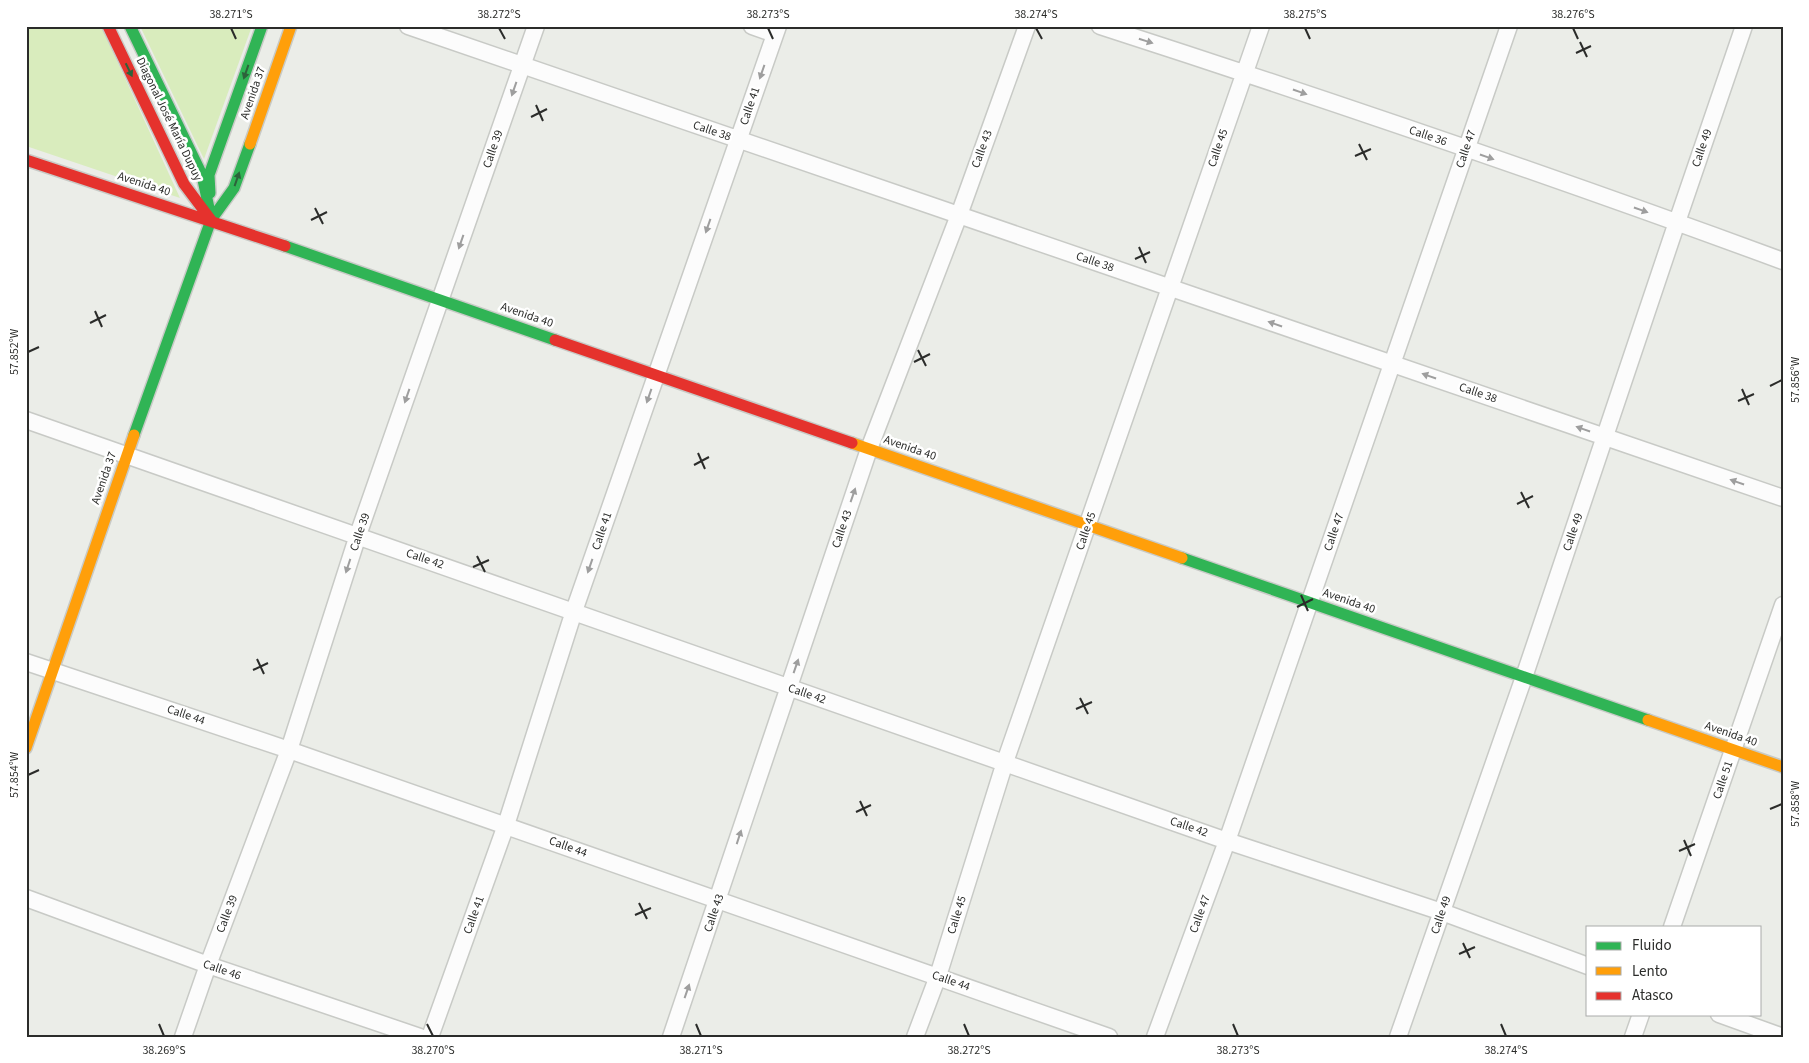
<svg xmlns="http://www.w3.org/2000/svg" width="1809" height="1063" font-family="'Source Sans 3',sans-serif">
  <rect width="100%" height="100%" fill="#ebede8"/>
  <path fill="#d9ecbd" d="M30,26H101L180,198L26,146V38Z
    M140,26H252L204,159Z"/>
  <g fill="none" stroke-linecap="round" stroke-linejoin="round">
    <g stroke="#c8cac6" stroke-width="19">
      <path id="street" d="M408,26L1783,498
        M752,26L775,34
        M1100,26C1329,100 1557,178 1783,261
        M26,420L1227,841L1442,912L1588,966
        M26,662L289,750L1109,1037
        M26,898L208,965L420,1037
        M1672,927L1783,605
        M1719,1014L1783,1037
        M183,1037L208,965L289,750L358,535L536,26
        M430,1037L506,825L574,611L778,26
        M671,1037L869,449L959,215L1027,26
        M915,1037L938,976L1005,762L1261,26
        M1155,1037L1227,841L1509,26
        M1398,1037L1524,677L1677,222L1744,26
        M1633,1037L1641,1014"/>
    </g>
    <g stroke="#c8cac6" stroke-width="14">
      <path id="fast" d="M130,26L202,175L210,213
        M210,193L209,175L262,26
        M285,246L555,340
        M134,435L211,220L234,188L250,144
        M1182,558L1648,720"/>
    </g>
    <g stroke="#c8cac6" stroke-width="14">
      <path id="slow" d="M250,144L291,26
        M852,443L1182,558
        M1648,720L1783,767
        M26,748L134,435"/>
    </g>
    <g stroke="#c8cac6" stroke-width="14">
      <path id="jam" d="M108,26L184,184L211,220
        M26,160L285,246
        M555,340L852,443"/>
    </g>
    <use href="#street" stroke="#fcfcfc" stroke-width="16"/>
    <use href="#fast" stroke="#30b455" stroke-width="11"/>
    <use href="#slow" stroke="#ff9f0a" stroke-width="11"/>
    <use href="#jam" stroke="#e5322d" stroke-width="11"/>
  </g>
  <defs><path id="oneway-solid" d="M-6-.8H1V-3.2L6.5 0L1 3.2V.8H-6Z" transform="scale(1.25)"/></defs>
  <g fill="#9e9e9e">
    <use href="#oneway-solid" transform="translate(1146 41) rotate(18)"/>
    <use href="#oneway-solid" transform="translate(762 72) rotate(109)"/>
    <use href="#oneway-solid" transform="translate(514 89) rotate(109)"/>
    <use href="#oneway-solid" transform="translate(1300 92) rotate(19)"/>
    <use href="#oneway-solid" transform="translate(1487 157) rotate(19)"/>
    <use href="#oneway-solid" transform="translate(1641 210) rotate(19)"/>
    <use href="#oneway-solid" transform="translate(708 226) rotate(109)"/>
    <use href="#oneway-solid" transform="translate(461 242) rotate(109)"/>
    <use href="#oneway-solid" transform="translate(1275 324) rotate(-161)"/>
    <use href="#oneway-solid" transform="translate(1429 376) rotate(-161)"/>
    <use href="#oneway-solid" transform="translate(407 396) rotate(109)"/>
    <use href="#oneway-solid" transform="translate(649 396) rotate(109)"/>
    <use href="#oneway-solid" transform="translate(1583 429) rotate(-161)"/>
    <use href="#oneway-solid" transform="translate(1737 482) rotate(-161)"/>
    <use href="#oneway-solid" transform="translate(853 495) rotate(-71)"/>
    <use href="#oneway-solid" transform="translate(348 566) rotate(108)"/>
    <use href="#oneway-solid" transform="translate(590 566) rotate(109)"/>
    <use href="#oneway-solid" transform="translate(796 666) rotate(-71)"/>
    <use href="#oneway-solid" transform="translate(739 837) rotate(-72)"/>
    <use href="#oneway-solid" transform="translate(687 991) rotate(-71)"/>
  </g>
  <g fill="#2d623b">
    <use href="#oneway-solid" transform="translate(129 70) rotate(64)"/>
    <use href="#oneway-solid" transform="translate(246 72) rotate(109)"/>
    <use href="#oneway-solid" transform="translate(237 179) rotate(-71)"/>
  </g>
  <path fill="none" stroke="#2b2c2a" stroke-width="2" d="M231,28L236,39M499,28L505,39M768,28L773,39M1036,28L1042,39M1305,28L1310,39M1573,28L1578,39M1580,42L1587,57M1576,53L1591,46M536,105L543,121M531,117L547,109M1359,144L1367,160M1355,156L1371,149M315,208L323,224M311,220L327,212M1139,247L1146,263M1135,259L1150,252M95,311L102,327M90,323L106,315M918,350L926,366M28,352L39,347M914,362L930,354M1770,386L1782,380M1742,389L1749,405M1738,401L1754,394M698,453L705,469M694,465L709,457M1521,492L1529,508M1517,504L1533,496M477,556L485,572M473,567L489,560M1301,595L1308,611M1297,607L1313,599M257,659L264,674M253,670L268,663M1080,698L1088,714M1076,709L1092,702M28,775L39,770M860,801L867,816M1770,809L1782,804M856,812L871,805M1684,840L1691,856M1679,851L1695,844M639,903L647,919M635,915L651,908M1463,943L1470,958M1459,954L1475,947M159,1024L164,1036M427,1024L433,1036M696,1024L701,1036M964,1024L969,1036M1233,1024L1238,1036M1501,1024L1506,1036"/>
  <g text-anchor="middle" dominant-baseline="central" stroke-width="5" stroke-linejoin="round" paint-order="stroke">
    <g font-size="12" fill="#2b2c2a" stroke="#fff">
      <text transform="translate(253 93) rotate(-71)">Avenida 37</text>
      <text transform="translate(750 106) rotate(-71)">Calle 41</text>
      <text transform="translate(169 119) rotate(64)">Diagonal José María Dupuy</text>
      <text transform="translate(712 131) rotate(19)">Calle 38</text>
      <text transform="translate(1428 136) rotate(19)">Calle 36</text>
      <text transform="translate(1218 148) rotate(-71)">Calle 45</text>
      <text transform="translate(1702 148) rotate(-71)">Calle 49</text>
      <text transform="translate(493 149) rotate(-71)">Calle 39</text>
      <text transform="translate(982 149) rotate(-70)">Calle 43</text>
      <text transform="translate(1466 149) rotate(-71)">Calle 47</text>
      <text transform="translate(144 184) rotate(18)">Avenida 40</text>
      <text transform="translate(1095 262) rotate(19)">Calle 38</text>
      <text transform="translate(527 315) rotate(19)">Avenida 40</text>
      <text transform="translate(1478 393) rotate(19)">Calle 38</text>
      <text transform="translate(910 448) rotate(19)">Avenida 40</text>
      <text transform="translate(104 478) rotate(-71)">Avenida 37</text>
      <text transform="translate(842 529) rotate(-71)">Calle 43</text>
      <text transform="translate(602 531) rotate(-71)">Calle 41</text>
      <text transform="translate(1086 531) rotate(-71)">Calle 45</text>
      <text transform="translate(360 532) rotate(-71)">Calle 39</text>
      <text transform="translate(1334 532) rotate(-71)">Calle 47</text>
      <text transform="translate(1573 532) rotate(-71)">Calle 49</text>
      <text transform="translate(425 559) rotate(19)">Calle 42</text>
      <text transform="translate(1349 601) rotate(19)">Avenida 40</text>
      <text transform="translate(807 694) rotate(19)">Calle 42</text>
      <text transform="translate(186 715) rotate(19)">Calle 44</text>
      <text transform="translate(1731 734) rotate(19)">Avenida 40</text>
      <text transform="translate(1723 780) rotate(-71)">Calle 51</text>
      <text transform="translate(1189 827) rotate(19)">Calle 42</text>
      <text transform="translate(568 847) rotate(20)">Calle 44</text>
      <text transform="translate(714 913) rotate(-71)">Calle 43</text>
      <text transform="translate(227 914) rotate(-69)">Calle 39</text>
      <text transform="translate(1200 914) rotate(-70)">Calle 47</text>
      <text transform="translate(474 915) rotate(-70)">Calle 41</text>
      <text transform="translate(957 915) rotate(-73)">Calle 45</text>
      <text transform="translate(1441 915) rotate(-71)">Calle 49</text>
      <text transform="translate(222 970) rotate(19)">Calle 46</text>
      <text transform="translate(951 981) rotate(19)">Calle 44</text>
    </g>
  </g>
  <rect width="1809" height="1063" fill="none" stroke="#ffffff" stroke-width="55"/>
  <rect x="1586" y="926" width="175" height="90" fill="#ffffff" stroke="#aaabaa"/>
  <rect x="1596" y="942" width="25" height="8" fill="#30b455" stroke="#aaabaa"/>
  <text x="1632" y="950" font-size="15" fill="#2b2c2a">Fluido</text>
  <rect x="1596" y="967" width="25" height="8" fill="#ff9f0a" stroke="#aaabaa"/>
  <text x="1632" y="976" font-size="15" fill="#2b2c2a">Lento</text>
  <rect x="1596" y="992" width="25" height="8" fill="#e5322d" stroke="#aaabaa"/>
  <text x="1632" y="1000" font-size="15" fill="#2b2c2a">Atasco</text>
  <rect x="28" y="28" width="1754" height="1008" fill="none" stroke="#2b2c2a" stroke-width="2"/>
  <g font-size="12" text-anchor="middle" fill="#2b2c2a">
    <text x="231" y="18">38.271°S</text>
    <text x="499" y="18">38.272°S</text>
    <text x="768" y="18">38.273°S</text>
    <text x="1036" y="18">38.274°S</text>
    <text x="1305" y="18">38.275°S</text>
    <text x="1573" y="18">38.276°S</text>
    <text transform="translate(14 352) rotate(-90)" y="4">57.852°W</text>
    <text transform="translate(1795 380) rotate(-90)" y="4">57.856°W</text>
    <text transform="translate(14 775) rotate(-90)" y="4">57.854°W</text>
    <text transform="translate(1795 804) rotate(-90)" y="4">57.858°W</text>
    <text x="164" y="1054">38.269°S</text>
    <text x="433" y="1054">38.270°S</text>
    <text x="701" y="1054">38.271°S</text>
    <text x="969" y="1054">38.272°S</text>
    <text x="1238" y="1054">38.273°S</text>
    <text x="1506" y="1054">38.274°S</text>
  </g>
</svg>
